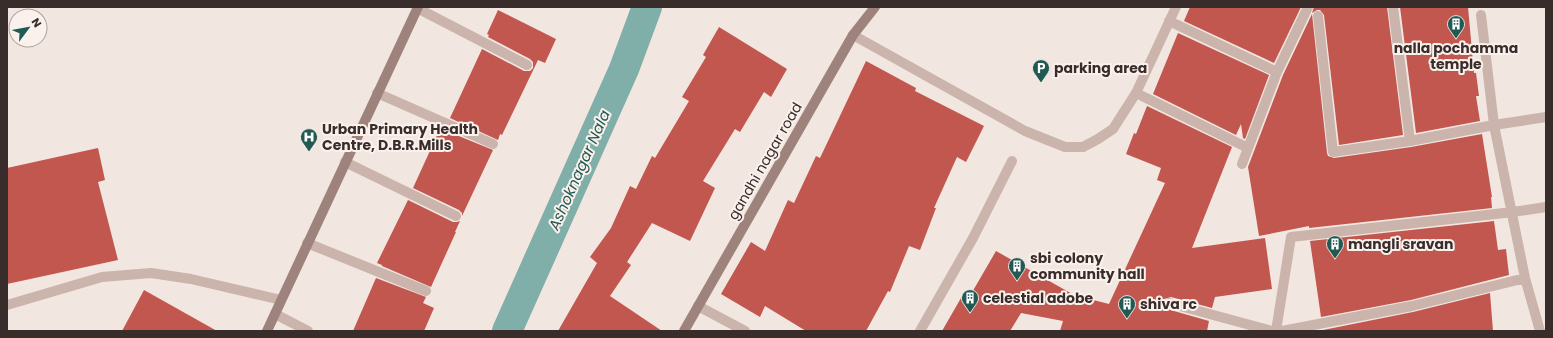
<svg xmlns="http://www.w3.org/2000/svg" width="1553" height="338" font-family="Poppins,sans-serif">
  <rect width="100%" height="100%" fill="#f2e6e0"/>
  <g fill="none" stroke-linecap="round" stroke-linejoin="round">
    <path stroke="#80aea8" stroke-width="30" d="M507,331L624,69L647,7"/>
  </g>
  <path fill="#c1574f" d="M1190,7H1301L1274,63L1184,21Z
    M1314,7H1387L1403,135L1339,145L1324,15L1320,10H1317L1312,13Z
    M1400,7H1468L1474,73H1476L1479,96H1476L1480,121L1416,133Z
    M498,10L556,39L545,63L538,60L502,135L500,134L498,140L450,118L482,49L524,71H530L533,68V62L530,59L488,37L489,35L487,34Z
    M1312,14L1327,153L1328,156L1334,158L1411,147L1482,134L1492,197H1491L1492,208L1309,228V226L1259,236L1248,167L1283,75Z
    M719,27L787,69L771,97L764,92L740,132L735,129L703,181L715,188L690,241L652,223L627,262L631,265L610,296L662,331H558L597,263L590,257L611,228L630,186L636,189L652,156L655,158L689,101L682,97L706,57L703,55Z
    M1178,33L1269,75L1245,139L1243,138L1241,124L1236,135L1153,94Z
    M866,61L916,88L915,91L984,126L966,162L957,157L934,208H936L920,250L909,246L890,292L888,291L866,331H806L765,306L760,317L721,294L751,242L765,251L788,200L794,203L816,156L820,158Z
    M1147,106L1232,147L1192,248L1265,238L1272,289L1215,297L1212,308L1171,297L1164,299L1163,305L1167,309L1209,321L1207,331H1060L1063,321L1021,313L1010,331H942L961,298L967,301L996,251L1074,295L1109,304L1165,183L1157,180L1161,168L1126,154L1134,133L1136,134Z
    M444,130L493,150L462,216V213L459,210L413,188L439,131L443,133Z
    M98,148L105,180L98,182L118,260L7,284V168Z
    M408,200L453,222H457L460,221L455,232H456L431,287L382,266V265L377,263Z
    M1494,221L1498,250L1506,249L1509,275L1411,300L1321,317L1310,241Z
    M376,278L426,297L423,303L434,308L424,331H353Z
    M144,290L217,331H122Z
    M1490,293L1493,331H1323V330L1413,312Z"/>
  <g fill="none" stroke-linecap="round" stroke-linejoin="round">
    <path stroke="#cab4ac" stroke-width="10" d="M1393,7L1410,141
      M417,8L527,65
      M1481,15L1494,125L1525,278L1540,331
      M1318,16L1333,152L1410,141L1494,125L1546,117
      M1169,21L1277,72
      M853,35L1025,131L1065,147H1083L1098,139L1113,129L1136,93L1176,7
      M377,93L493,144
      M1136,93L1248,148
      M345,162L456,216
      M1242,164L1277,72L1308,7
      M307,243L426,291
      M1169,303L1272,331
      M7,305L102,277L151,273L191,279L281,300
      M698,306L745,331
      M275,314L308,331
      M920,331L973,238L1012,161
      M1276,331L1291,237L1513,212L1546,207
      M1282,331L1412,306L1525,278"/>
    <path stroke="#9e837d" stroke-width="10" d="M267,331L418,7
      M684,331L853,35L875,7"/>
  </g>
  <defs>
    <g id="building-pin" transform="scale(0.9)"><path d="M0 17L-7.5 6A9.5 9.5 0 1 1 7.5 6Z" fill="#215953" stroke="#faf1ec"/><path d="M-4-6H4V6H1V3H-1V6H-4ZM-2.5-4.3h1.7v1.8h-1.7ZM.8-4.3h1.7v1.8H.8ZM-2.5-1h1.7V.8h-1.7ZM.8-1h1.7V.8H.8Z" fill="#fff"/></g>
    <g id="parking-pin" transform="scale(0.9)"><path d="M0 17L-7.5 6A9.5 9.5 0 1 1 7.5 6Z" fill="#215953" stroke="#faf1ec"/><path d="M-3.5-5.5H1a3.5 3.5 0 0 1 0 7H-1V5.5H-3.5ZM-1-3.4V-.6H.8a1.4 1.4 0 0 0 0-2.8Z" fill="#fff"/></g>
    <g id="hospital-pin" transform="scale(0.9)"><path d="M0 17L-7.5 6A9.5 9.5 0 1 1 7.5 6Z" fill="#215953" stroke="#faf1ec"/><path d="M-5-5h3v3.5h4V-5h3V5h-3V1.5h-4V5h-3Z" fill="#fff"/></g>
  </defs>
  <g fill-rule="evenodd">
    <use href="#building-pin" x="1456" y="24"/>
    <use href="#parking-pin" x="1041" y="68"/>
    <use href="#hospital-pin" x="309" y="137"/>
    <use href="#building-pin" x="1335" y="244"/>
    <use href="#building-pin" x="1017" y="266"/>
    <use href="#building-pin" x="970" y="298"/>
    <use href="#building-pin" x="1127" y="304"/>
  </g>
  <g text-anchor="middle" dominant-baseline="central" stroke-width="4" stroke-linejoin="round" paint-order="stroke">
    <g font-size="14" font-weight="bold" fill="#392d2b" stroke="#faf1ec" text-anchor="start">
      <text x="1456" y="48" text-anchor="middle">nalla pochamma<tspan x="1456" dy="16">temple</tspan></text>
      <text x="1054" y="68">parking area</text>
      <text x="322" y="129">Urban Primary Health<tspan x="322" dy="16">Centre, D.B.R.Mills</tspan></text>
      <text x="1348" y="244">mangli sravan</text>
      <text x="1030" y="258">sbi colony<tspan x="1030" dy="16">community hall</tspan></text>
      <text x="983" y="298">celestial adobe</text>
      <text x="1140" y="304">shiva rc</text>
    </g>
    <g font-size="14" fill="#392d2b" stroke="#faf1ec">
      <text transform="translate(765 161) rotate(-60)">gandhi nagar road</text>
    </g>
    <g font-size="15" font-style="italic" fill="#215953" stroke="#faf1ec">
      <text transform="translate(579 170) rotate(-66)">Ashoknagar Nala</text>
    </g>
  </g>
  <rect width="1553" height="338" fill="none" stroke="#392d2b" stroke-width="16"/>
  <g transform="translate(28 28) rotate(58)"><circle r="19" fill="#faf1ec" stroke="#ada39f"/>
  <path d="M0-3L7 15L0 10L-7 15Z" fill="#215953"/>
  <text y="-6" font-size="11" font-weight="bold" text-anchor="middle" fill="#392d2b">N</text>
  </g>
</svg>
